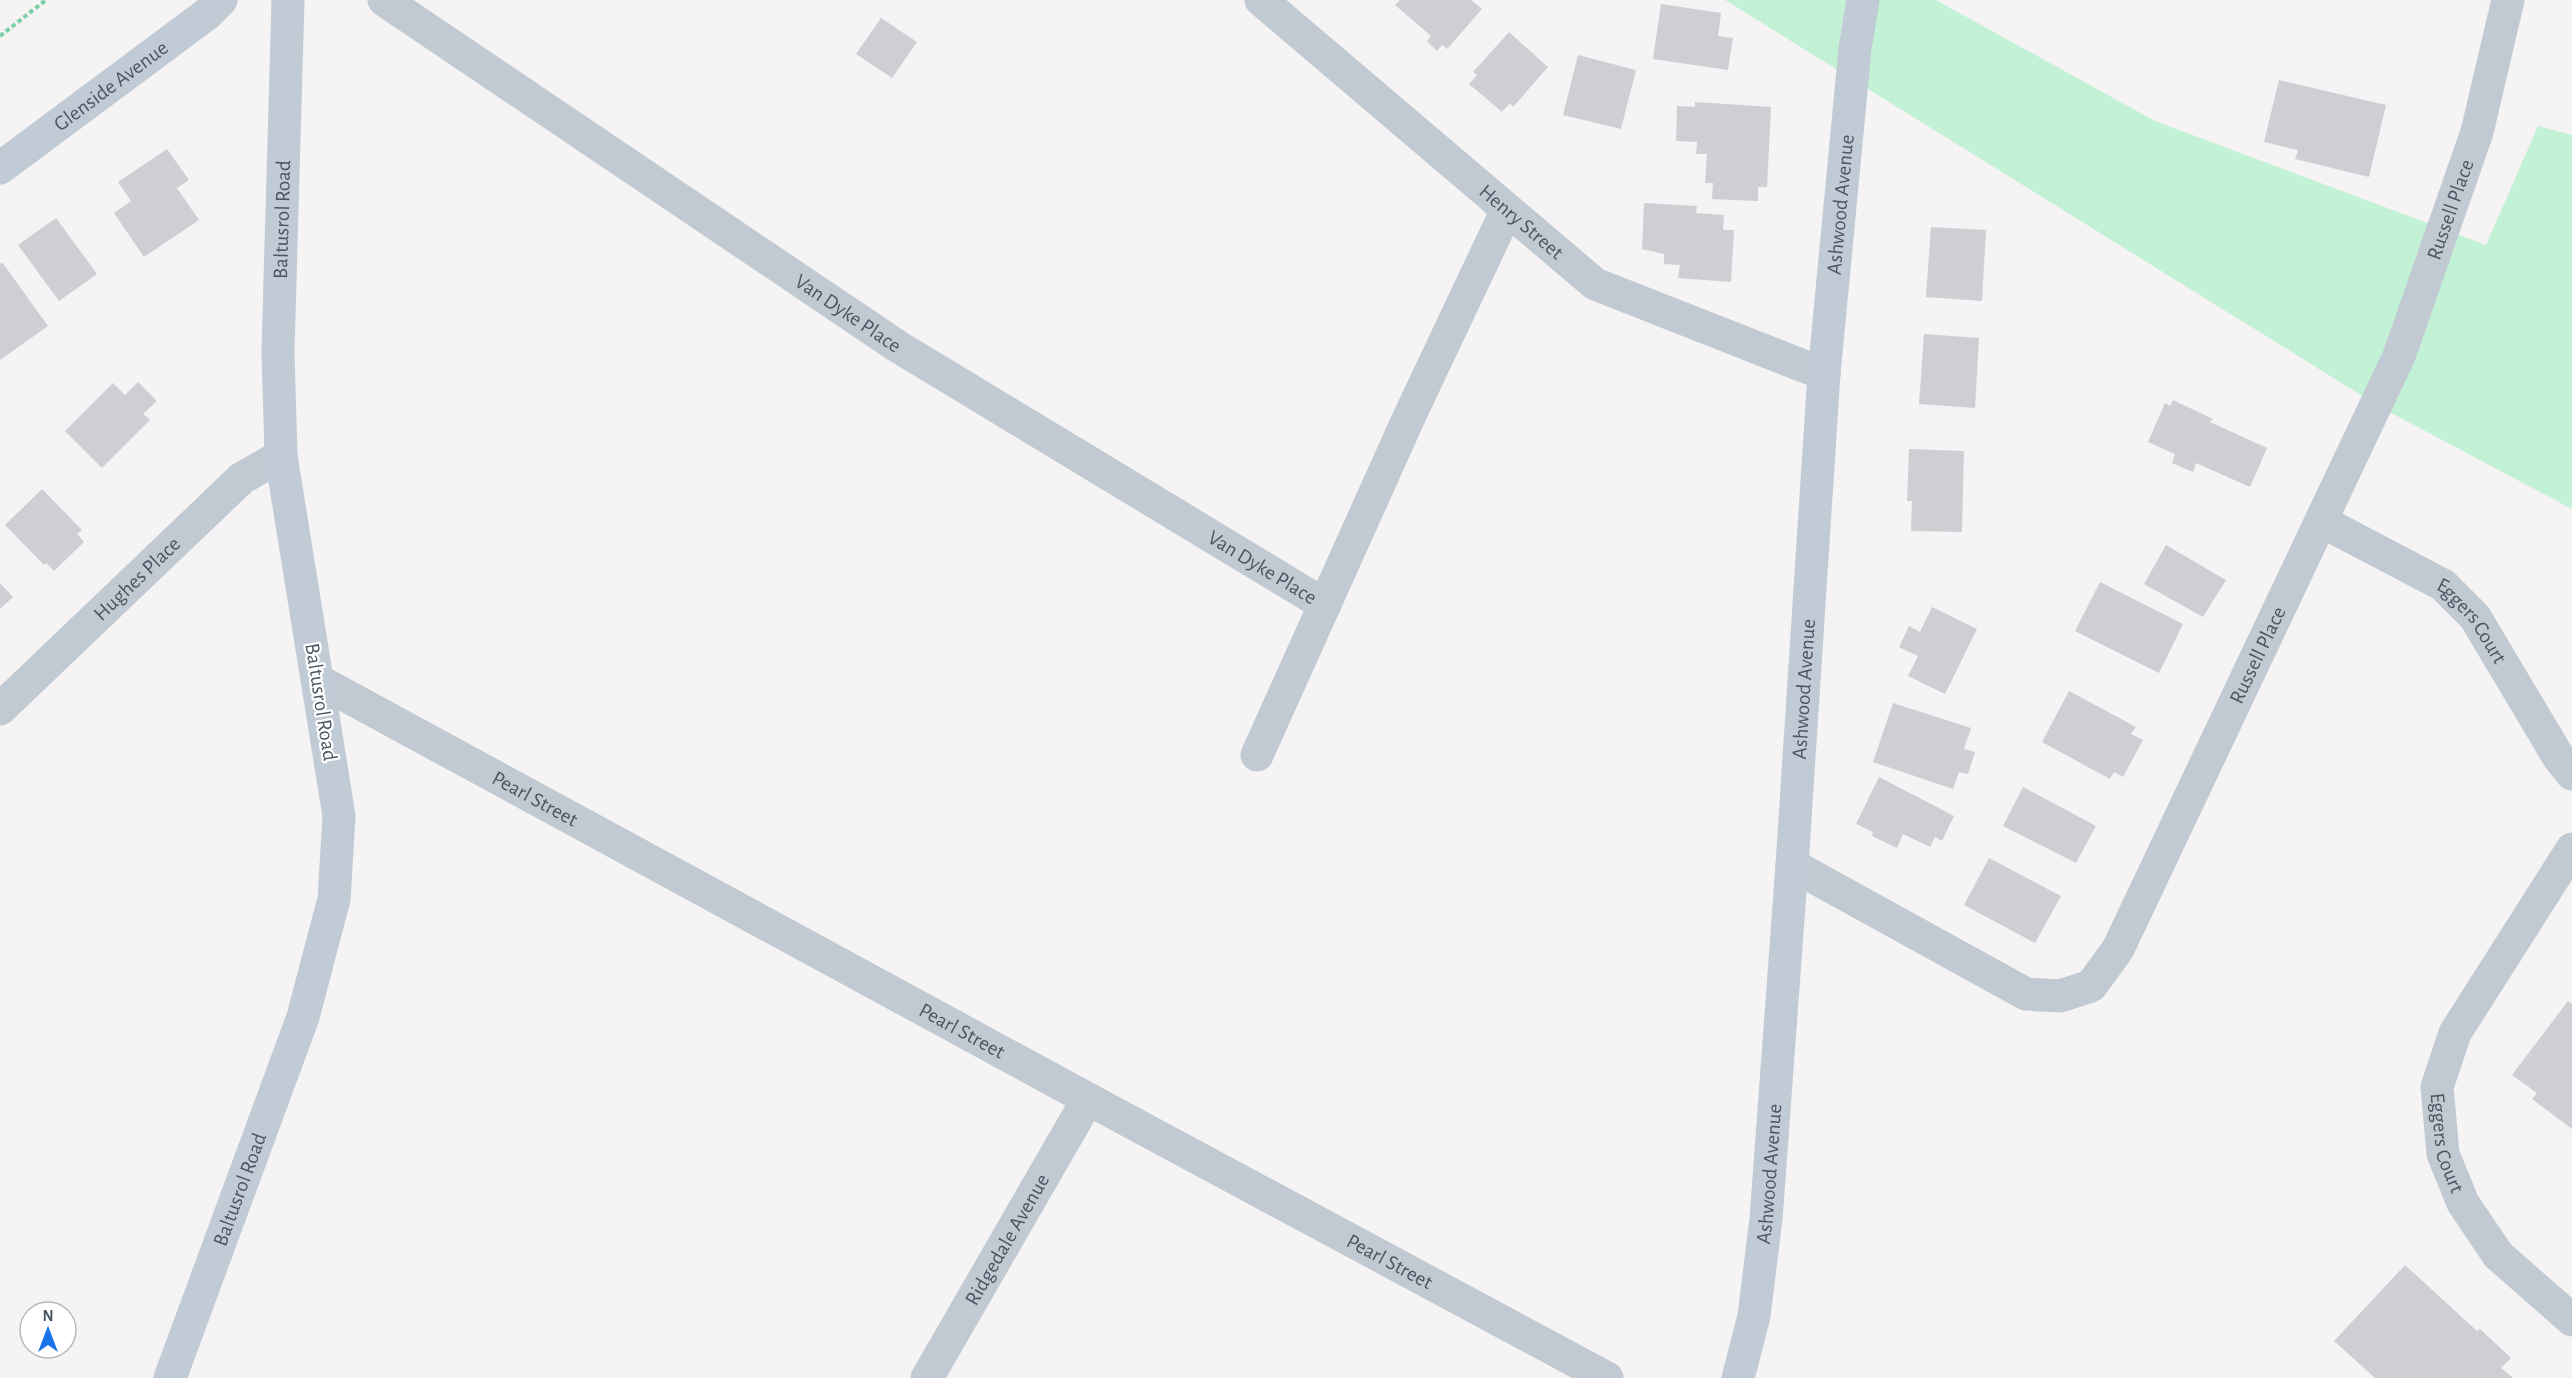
<svg xmlns="http://www.w3.org/2000/svg" width="2572" height="1378" font-family="'Alegreya Sans',sans-serif">
  <rect width="100%" height="100%" fill="#f5f3f3"/>
  <path fill="#c3f1d5" d="M1725,0H1936L2155,121L2486,245L2538,126L2572,135V509L2380,407Z"/>
  <path fill="#cdcfd5" d="M1400,0H1471L1482,9L1447,49L1442,45L1437,51L1427,41L1431,36L1395,5Z
    M1661,4L1721,13L1718,36L1733,38L1728,70L1653,59Z
    M881,18L917,42L892,78L856,54Z
    M1509,32L1548,67L1513,107L1510,103L1502,112L1469,84L1477,75L1473,72Z
    M1578,55L1636,70L1621,129L1563,115Z
    M2279,80L2386,105L2369,177L2295,159L2298,150L2264,142Z
    M1695,102L1771,107L1767,187H1758V201L1712,199L1713,183H1705L1707,154H1696L1697,142L1676,141L1677,106L1695,107Z
    M167,149L189,180L177,188L199,220L144,257L114,213L131,201L118,182Z
    M1644,203L1697,206L1696,213L1724,215L1723,230H1734L1731,282L1678,278L1680,265L1664,264V254L1642,249Z
    M56,218L97,274L59,301L18,245Z
    M1931,227L1986,230L1982,301L1926,297Z
    M2,262L48,326L0,360V264Z
    M1924,334L1979,338L1975,408L1919,404Z
    M138,382L157,401L143,414L150,420L102,468L65,431L113,383L125,395Z
    M2173,400L2213,419L2210,422L2267,448L2250,487L2196,463L2193,472L2172,463L2175,454L2148,442L2165,403L2170,406Z
    M1909,449L1964,451L1962,532L1911,531L1912,501H1907Z
    M42,489L82,530L77,534L84,542L54,571L46,563L44,565L5,525Z
    M2166,545L2226,580L2203,617L2144,584Z
    M2100,582L2183,624L2159,673L2075,631Z
    M0,583L13,597L0,609Z
    M1932,607L1977,629L1945,694L1908,676L1918,656L1899,647L1909,626L1920,632Z
    M2069,691L2136,727L2131,734L2143,740L2123,777L2114,772L2110,779L2042,742Z
    M1893,703L1971,728L1964,749L1975,752L1968,774L1959,772L1953,789L1873,762Z
    M1879,777L1954,816L1942,841L1935,837L1930,847L1903,834L1897,848L1872,836L1873,832L1856,824Z
    M2023,787L2096,826L2076,863L2003,826Z
    M1989,858L2061,896L2035,943L1964,905Z
    M2568,1001L2572,1004V1129L2532,1099L2537,1093L2512,1075Z
    M2405,1265L2477,1331L2480,1329L2511,1358L2501,1368L2513,1378H2375L2334,1341Z"/>
  <g fill="none" stroke-linecap="round" stroke-linejoin="round">
    <path stroke="#7ad0a6" stroke-width="4" stroke-dasharray="4.5 3" stroke-linecap="butt" d="M0,36L46,0"/>
    <g stroke="#c1cad2" stroke-width="33">
      <path id="s1" d="M384,0L897,346L1325,605"/>
      <path id="s2" d="M1261,0L1595,284L1824,374"/>
      <path id="s3" d="M2321,521L2443,585L2475,617L2559,758L2572,774"/>
      <path id="s4" d="M319,681L1088,1099L1607,1378"/>
      <path id="s5" d="M0,709L242,478L281,456"/>
      <path d="M1257,755L1410,415L1507,210"/>
      <path id="s6" d="M2572,849L2455,1033L2437,1087L2443,1154L2463,1203L2498,1255L2572,1320"/>
      <path id="s7" d="M1792,865L2026,994L2060,996L2091,986L2118,949L2399,356L2477,132L2508,0"/>
      <path id="s8" d="M927,1378L1088,1099"/>
    </g>
    <g stroke="#c1cbd6" stroke-width="33">
      <path id="s9" d="M0,168L207,14L221,0"/>
      <path id="s10" d="M170,1378L303,1017L334,899L339,816L281,456L278,351L288,0"/>
      <path id="s11" d="M1738,1378L1754,1316L1766,1219L1792,865L1824,374L1855,49L1863,0"/>
    </g>
  </g>
  <g text-anchor="middle" dominant-baseline="central" stroke-width="4.5" stroke-linejoin="round" paint-order="stroke">
    <g font-size="21" fill="#4a5661" stroke="#fff">
      <text stroke="none"><textPath href="#s9" startOffset="138">Glenside Avenue</textPath></text>
      <text stroke="none"><textPath href="#s11" startOffset="1179">Ashwood Avenue</textPath></text>
      <text stroke="none"><textPath href="#s7" startOffset="1191">Russell Place</textPath></text>
      <text stroke="none"><textPath href="#s10" startOffset="1191">Baltusrol Road</textPath></text>
      <text stroke="none"><textPath href="#s2" startOffset="342">Henry Street</textPath></text>
      <text stroke="none"><textPath href="#s1" startOffset="560">Van Dyke Place</textPath></text>
      <text stroke="none"><textPath href="#s1" startOffset="1046">Van Dyke Place</textPath></text>
      <text stroke="none"><textPath href="#s5" startOffset="189">Hughes Place</textPath></text>
      <text stroke="none"><textPath href="#s3" startOffset="184">Eggers Court</textPath></text>
      <text stroke="none"><textPath href="#s7" startOffset="705">Russell Place</textPath></text>
      <text stroke="none"><textPath href="#s11" startOffset="693">Ashwood Avenue</textPath></text>
      <text transform="translate(321 702) rotate(81)">Baltusrol Road</text>
      <text stroke="none"><textPath href="#s4" startOffset="246">Pearl Street</textPath></text>
      <text stroke="none"><textPath href="#s4" startOffset="732">Pearl Street</textPath></text>
      <text stroke="none"><textPath href="#s6" startOffset="332">Eggers Court</textPath></text>
      <text stroke="none"><textPath href="#s11" startOffset="207">Ashwood Avenue</textPath></text>
      <text stroke="none"><textPath href="#s10" startOffset="201">Baltusrol Road</textPath></text>
      <text stroke="none"><textPath href="#s8" startOffset="160">Ridgedale Avenue</textPath></text>
      <text stroke="none"><textPath href="#s4" startOffset="1218">Pearl Street</textPath></text>
    </g>
  </g>
  <g transform="translate(48 1330)"><circle r="28" fill="#ffffff" stroke="#b7bbc0" stroke-width="1.5"/>
  <path d="M0-4.5L10 22L0 15L-10 22Z" fill="#1a73e8"/>
  <text y="-9" font-size="16" font-weight="bold" text-anchor="middle" fill="#4a5661">N</text>
  </g>
</svg>
